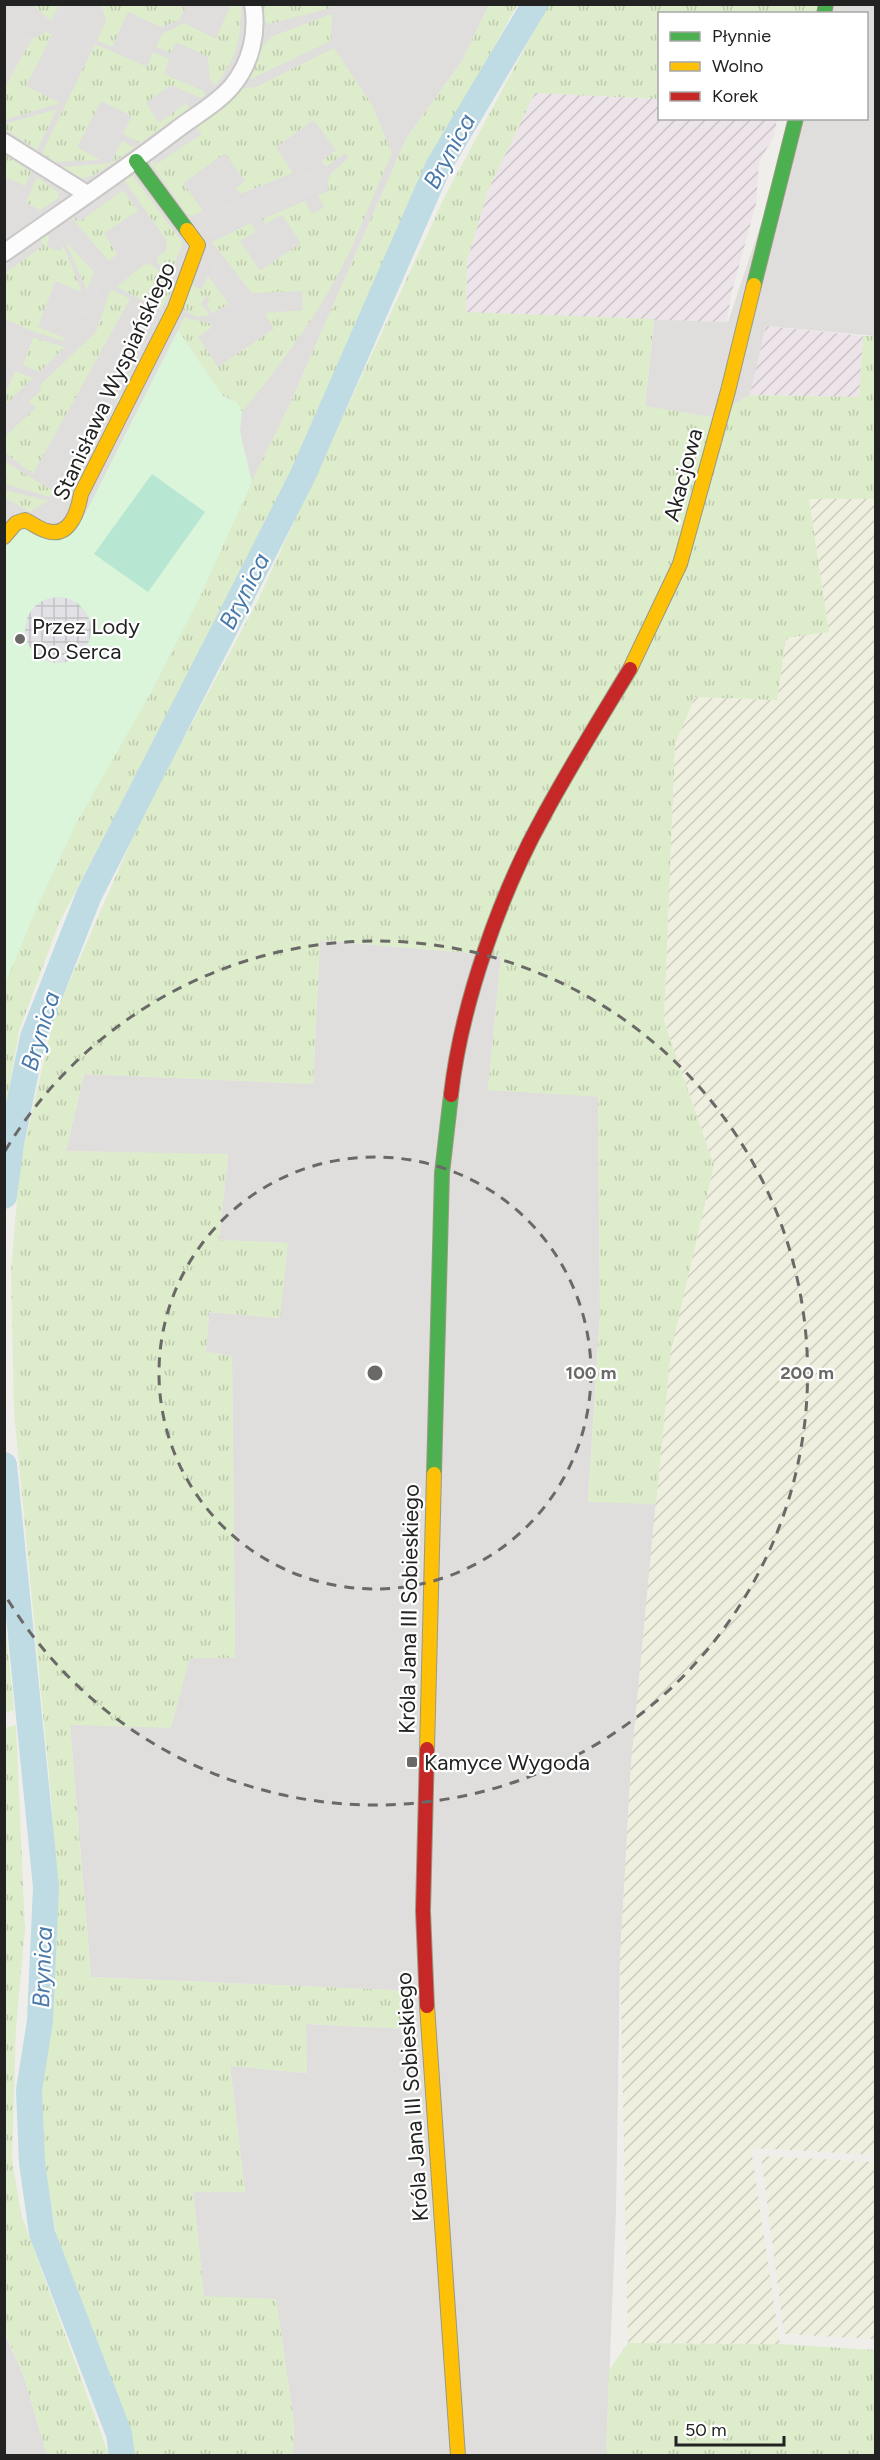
<svg xmlns="http://www.w3.org/2000/svg" width="880" height="2460" font-family="Figtree,sans-serif">
  <defs>
    <pattern id="industrial-furrows" width="10" height="10" patternUnits="userSpaceOnUse" patternTransform="scale(1.5)"><rect width="10" height="10" fill="#ede4e9"/><path d="M-1 1l2-2M0 10L10 0M9 11l2-2" fill="none" stroke="#cbc3c8"/></pattern>
    <pattern id="farmland-furrows" width="10" height="10" patternUnits="userSpaceOnUse" patternTransform="scale(1.5)"><rect width="10" height="10" fill="#efefdf"/><path d="M-1 1l2-2M0 10L10 0M9 11l2-2" fill="none" stroke="#cdcdbf"/></pattern>
    <pattern id="grass-tufts" width="24" height="20" patternUnits="userSpaceOnUse" patternTransform="scale(1.5)"><rect width="24" height="20" fill="#ddeccb"/><path d="M3 7l-1-3M5 7V3M7 7l1-3M15 17l-1-3M17 17v-4M19 17l1-3" fill="none" stroke="#bdcaae"/></pattern>
    <pattern id="plaza-grid" width="8" height="8" patternUnits="userSpaceOnUse" patternTransform="scale(1.5)"><rect width="8" height="8" fill="#e2e1e5"/><path d="M0 4h8M4 0v8" fill="none" stroke="#c2c1c4"/></pattern>
  </defs>
  <rect width="100%" height="100%" fill="#f0eeeb"/>
  <path fill="#dfdedc" d="M5,5H489L462,61L406,139L290,404L5,984Z
    M832,5H875V336L766,326L750,395L711,417L645,407L654,319L728,322L796,119L866,118V14L829,13Z
    M320,940L501,956L488,1090L598,1096L600,1315L588,1501L656,1504L631,1765L620,1959L616,2211L606,2455H293L294,2424L276,2299L204,2297L193,2191L245,2192L230,2066L307,2073L305,2024L411,2029L412,1991L91,1977L70,1725L190,1658H235L232,1356L206,1352L209,1312L279,1318L287,1243L219,1240L228,1155L66,1151L84,1074L313,1084Z
    M4,2332L24,2377L47,2455H5Z"/>
  <path fill="url(#industrial-furrows)" d="M535,93L659,99L660,118L777,119L774,136L759,162L756,204L731,295L727,322L466,313L467,261L488,190Z
    M766,326L863,336L859,397L750,395Z"/>
  <path fill="url(#farmland-furrows)" d="M809,499H875V2155L751,2148L780,2344L628,2343L620,1959L631,1765L670,1350L714,1165L664,1021L675,743L695,697L777,700L786,637L829,632Z
    M761,2156L875,2162V2339L784,2334Z"/>
  <path fill="url(#grass-tufts)" d="M176,4L185,8L179,20L161,27L128,12L112,47L97,40L106,20L101,5Z
    M231,4L241,5C243,37 235,59 216,85L210,80L208,57L176,42L171,53L156,47L162,34L184,23L216,39Z
    M33,5H59L51,21Z
    M260,5H330L331,8L269,24C261,20 261,13 260,5Z
    M489,5H517L429,166L275,512L59,923L19,1031L5,1114V956L243,447L252,481L290,404L406,139L462,61Z
    M548,5H818L816,13L660,14L659,99L535,93L488,190L467,261L466,312L654,319L645,406L711,417L750,395L859,397L863,336H875V499H809L829,632L786,638L777,700L695,697L675,743L664,1021L714,1165L671,1350L656,1504L588,1502L600,1315L598,1097L488,1090L501,956L320,940L313,1084L84,1074L66,1151L228,1154L219,1240L288,1243L280,1318L209,1312L206,1352L232,1356L235,1658H190L171,1728L70,1725L91,1977L412,1991V2029L306,2024L307,2073L230,2066L245,2192H193L204,2296L276,2299L294,2424L293,2455L134,2456L131,2431L58,2243L40,2143V2065L57,1939L52,1807L14,1412L11,1271L20,1164L54,1017L144,812L257,602L445,196Z
    M332,14L331,41L251,79L245,80L263,46L273,36Z
    M46,32L52,35L26,86L60,103L5,120V85L32,39Z
    M95,44L147,67L153,52L169,59L164,74L204,91L205,95L201,98L171,85L146,103L159,123L186,103L189,108L140,143L123,134L132,116L101,101L77,147L100,160L55,162L42,153Z
    M334,48L372,105L392,153C377,186 364,221 348,255C321,311 281,364 242,412L233,399L223,396L178,330L184,318L209,323L212,327L198,337L218,367L274,329L265,313L303,310L302,291L252,293L212,242L251,223L256,231L240,241L260,271L301,243L282,215L265,224L262,219L305,201L312,214L324,207L318,195L329,191C323,175 338,168 349,158L345,153L326,167L322,161L336,150L314,120L276,147L293,173L240,194L236,188L245,181L225,153L183,183L203,211L189,217L150,162L152,160L155,165L201,134L195,125L236,89L256,87Z
    M57,109L37,150L5,129V124Z
    M122,141L134,147C123,155 95,178 83,178C75,178 68,171 61,167L111,163Z
    M4,154L31,172L25,186L5,177Z
    M130,172L183,243L170,273L157,262V257L166,251L167,241L122,177Z
    M37,177L59,193L58,198L40,210L26,203Z
    M123,190L138,211L104,233L117,254L109,261L70,216L71,212L79,222Z
    M44,230L49,237L47,247L61,251L63,245L82,292L55,281L38,327L65,338L64,341L34,332L5,319V273L44,245L38,235Z
    M65,241L94,272L87,290Z
    M150,264L159,271L157,275L163,281L169,278L173,288L161,310L117,287L143,265Z
    M208,276L229,304L212,313L207,305L210,300L206,296L201,304L210,315C199,319 188,314 180,306L188,283L201,290Z
    M113,290L130,299L33,474L5,453V436L36,408L29,401L42,390L39,386L96,332L110,291Z
    M33,338L65,347L39,372L23,365Z
    M15,371L33,378L5,405V389L7,390Z
    M82,445L88,449L74,477L66,473Z
    M4,461L53,491L50,497L5,484L8,476L5,474Z
    M5,490L48,501L30,512L5,498Z
    M4,1612L14,1710L5,1713H4Z
    M16,1725L25,1929L16,2027L12,2159L21,2214L109,2455H47L24,2377L5,2332L4,1728Z
    M628,2343L780,2344L875,2350V2455H606L609,2370Z"/>
  <path fill="#daf5da" d="M178,330L223,396L237,402L242,412L240,432L252,482L199,599L148,698L77,822L38,905L5,984V547L17,531L82,520Z"/>
  <path fill="#b7e6d2" d="M152,474L205,512L148,592L94,554Z"/>
  <path fill="#e0dfde" d="M59,5H74L106,20L91,53L46,32Z
    M12,27L32,39L6,85L5,40Z
    M176,45L207,58L209,77L203,89L165,73Z
    M171,86L189,94L185,103L159,122L147,104Z
    M195,125L202,134L155,165L149,156Z
    M317,168L325,190L212,238L196,216Z
    M117,180L123,189L78,220L72,211Z
    M68,227L108,270L91,319L80,315L95,272L64,239Z
    M37,235L43,244L5,271V258Z
    M214,262L235,290L230,303L209,274Z
    M23,396L33,407L5,434V415Z"/>
  <path fill="url(#plaza-grid)" d="M25 630a33 33 0 1 1 66 0a33 33 0 1 1-66 0Z"/>
  <g fill="none" stroke-linecap="round" stroke-linejoin="round">
    <path stroke="#bfdbe3" stroke-width="26" d="M4,1196L11,1144L33,1037L89,895L302,477L438,167L535,4
      M4,1465L46,1887L40,2021L29,2090L32,2163L42,2233L119,2434L122,2456"/>
    <g stroke="#c9c8c7" stroke-width="20">
      <path id="street" d="M4,142L87,194
        M4,253C62,212 120,173 175,131C194,116 217,104 232,86C251,63 258,33 253,4"/>
    </g>
    <g stroke="#999a82" stroke-width="16">
      <path id="fast" d="M824,14L826,4
        M136,161L187,230
        M754,285L796,118
        M434,1474L442,1173L451,1095"/>
    </g>
    <g stroke="#999a82" stroke-width="16">
      <path id="slow" d="M4,537L16,523L25,520C32,523 39,529 47,531C70,538 78,511 81,494L175,308L198,245L187,230
        M630,669L680,564L728,391L754,285
        M427,1749L434,1474
        M427,2006L458,2456"/>
    </g>
    <g stroke="#999a82" stroke-width="16">
      <path id="jam" d="M451,1095C461,1005 500,894 544,815C571,765 601,717 630,669
        M427,1749L423,1911L427,2006"/>
    </g>
    <use href="#street" stroke="#fdfcfc" stroke-width="16"/>
    <use href="#fast" stroke="#4caf50" stroke-width="14"/>
    <use href="#slow" stroke="#ffc107" stroke-width="14"/>
    <use href="#jam" stroke="#c62828" stroke-width="14"/>
  </g>
  <g fill="none" stroke="#6a6968" stroke-width="3" stroke-dasharray="10 8">
    <circle cx="375" cy="1373" r="216"/>
    <path d="M5 1151A432 432 0 1 1 5 1595"/>
  </g>
  <g fill="#6a6968" stroke="#fff" stroke-width="2">
    <circle cx="20" cy="639" r="6"/>
    <rect x="406" y="1756" width="12" height="12" rx="3"/>
  </g>
  <g text-anchor="middle" dominant-baseline="central" stroke-width="4.5" stroke-linejoin="round" paint-order="stroke">
    <g font-size="22" fill="#222" stroke="#fff">
      <text transform="translate(114 381) rotate(-65)">Stanisława Wyspiańskiego</text>
      <text transform="translate(683 475) rotate(-75)">Akacjowa</text>
      <text transform="translate(409 1609) rotate(-89)">Króla Jana III Sobieskiego</text>
      <text transform="translate(412 2097) rotate(-94)">Króla Jana III Sobieskiego</text>
    </g>
    <g font-size="22" fill="#222" stroke="#fff" text-anchor="start">
      <text x="32" y="626">Przez Lody<tspan x="32" dy="25">Do Serca</tspan></text>
      <text x="424" y="1762">Kamyce Wygoda</text>
    </g>
    <g font-size="24" font-style="italic" fill="#4a7aab" stroke="#fff">
      <text transform="translate(449 151) rotate(-61)">Brynica</text>
      <text transform="translate(244 591) rotate(-63)">Brynica</text>
      <text transform="translate(40 1031) rotate(-73)">Brynica</text>
      <text transform="translate(42 1967) rotate(-88)">Brynica</text>
    </g>
  </g>
  <circle cx="375" cy="1373" r="9" fill="#6a6968" stroke="#fff" stroke-width="3"/>
  <g font-size="18" text-anchor="middle" font-weight="bold" fill="#6a6968" stroke="#fff" stroke-width="4.5" stroke-linejoin="round" paint-order="stroke">
    <text x="591" y="1379">100 m</text>
    <text x="807" y="1379">200 m</text>
  </g>
  <rect width="880" height="2460" fill="none" stroke="#222222" stroke-width="12"/>
  <rect x="658" y="12" width="210" height="108" fill="#ffffff" stroke="#a7a7a7" stroke-width="1.5"/>
  <rect x="670" y="32" width="30" height="9" fill="#4caf50" stroke="#a7a7a7" stroke-width="1.5"/>
  <text x="712" y="42" font-size="18" fill="#222222">Płynnie</text>
  <rect x="670" y="62" width="30" height="9" fill="#ffc107" stroke="#a7a7a7" stroke-width="1.5"/>
  <text x="712" y="72" font-size="18" fill="#222222">Wolno</text>
  <rect x="670" y="92" width="30" height="9" fill="#c62828" stroke="#a7a7a7" stroke-width="1.5"/>
  <text x="712" y="102" font-size="18" fill="#222222">Korek</text>
  <path d="M676 2436v9h108v-9" fill="none" stroke="#222222" stroke-width="3"/>
  <text x="685" y="2436" font-size="18" fill="#222222" stroke="#ffffff" stroke-width="4.5" paint-order="stroke">50 m</text>
</svg>
